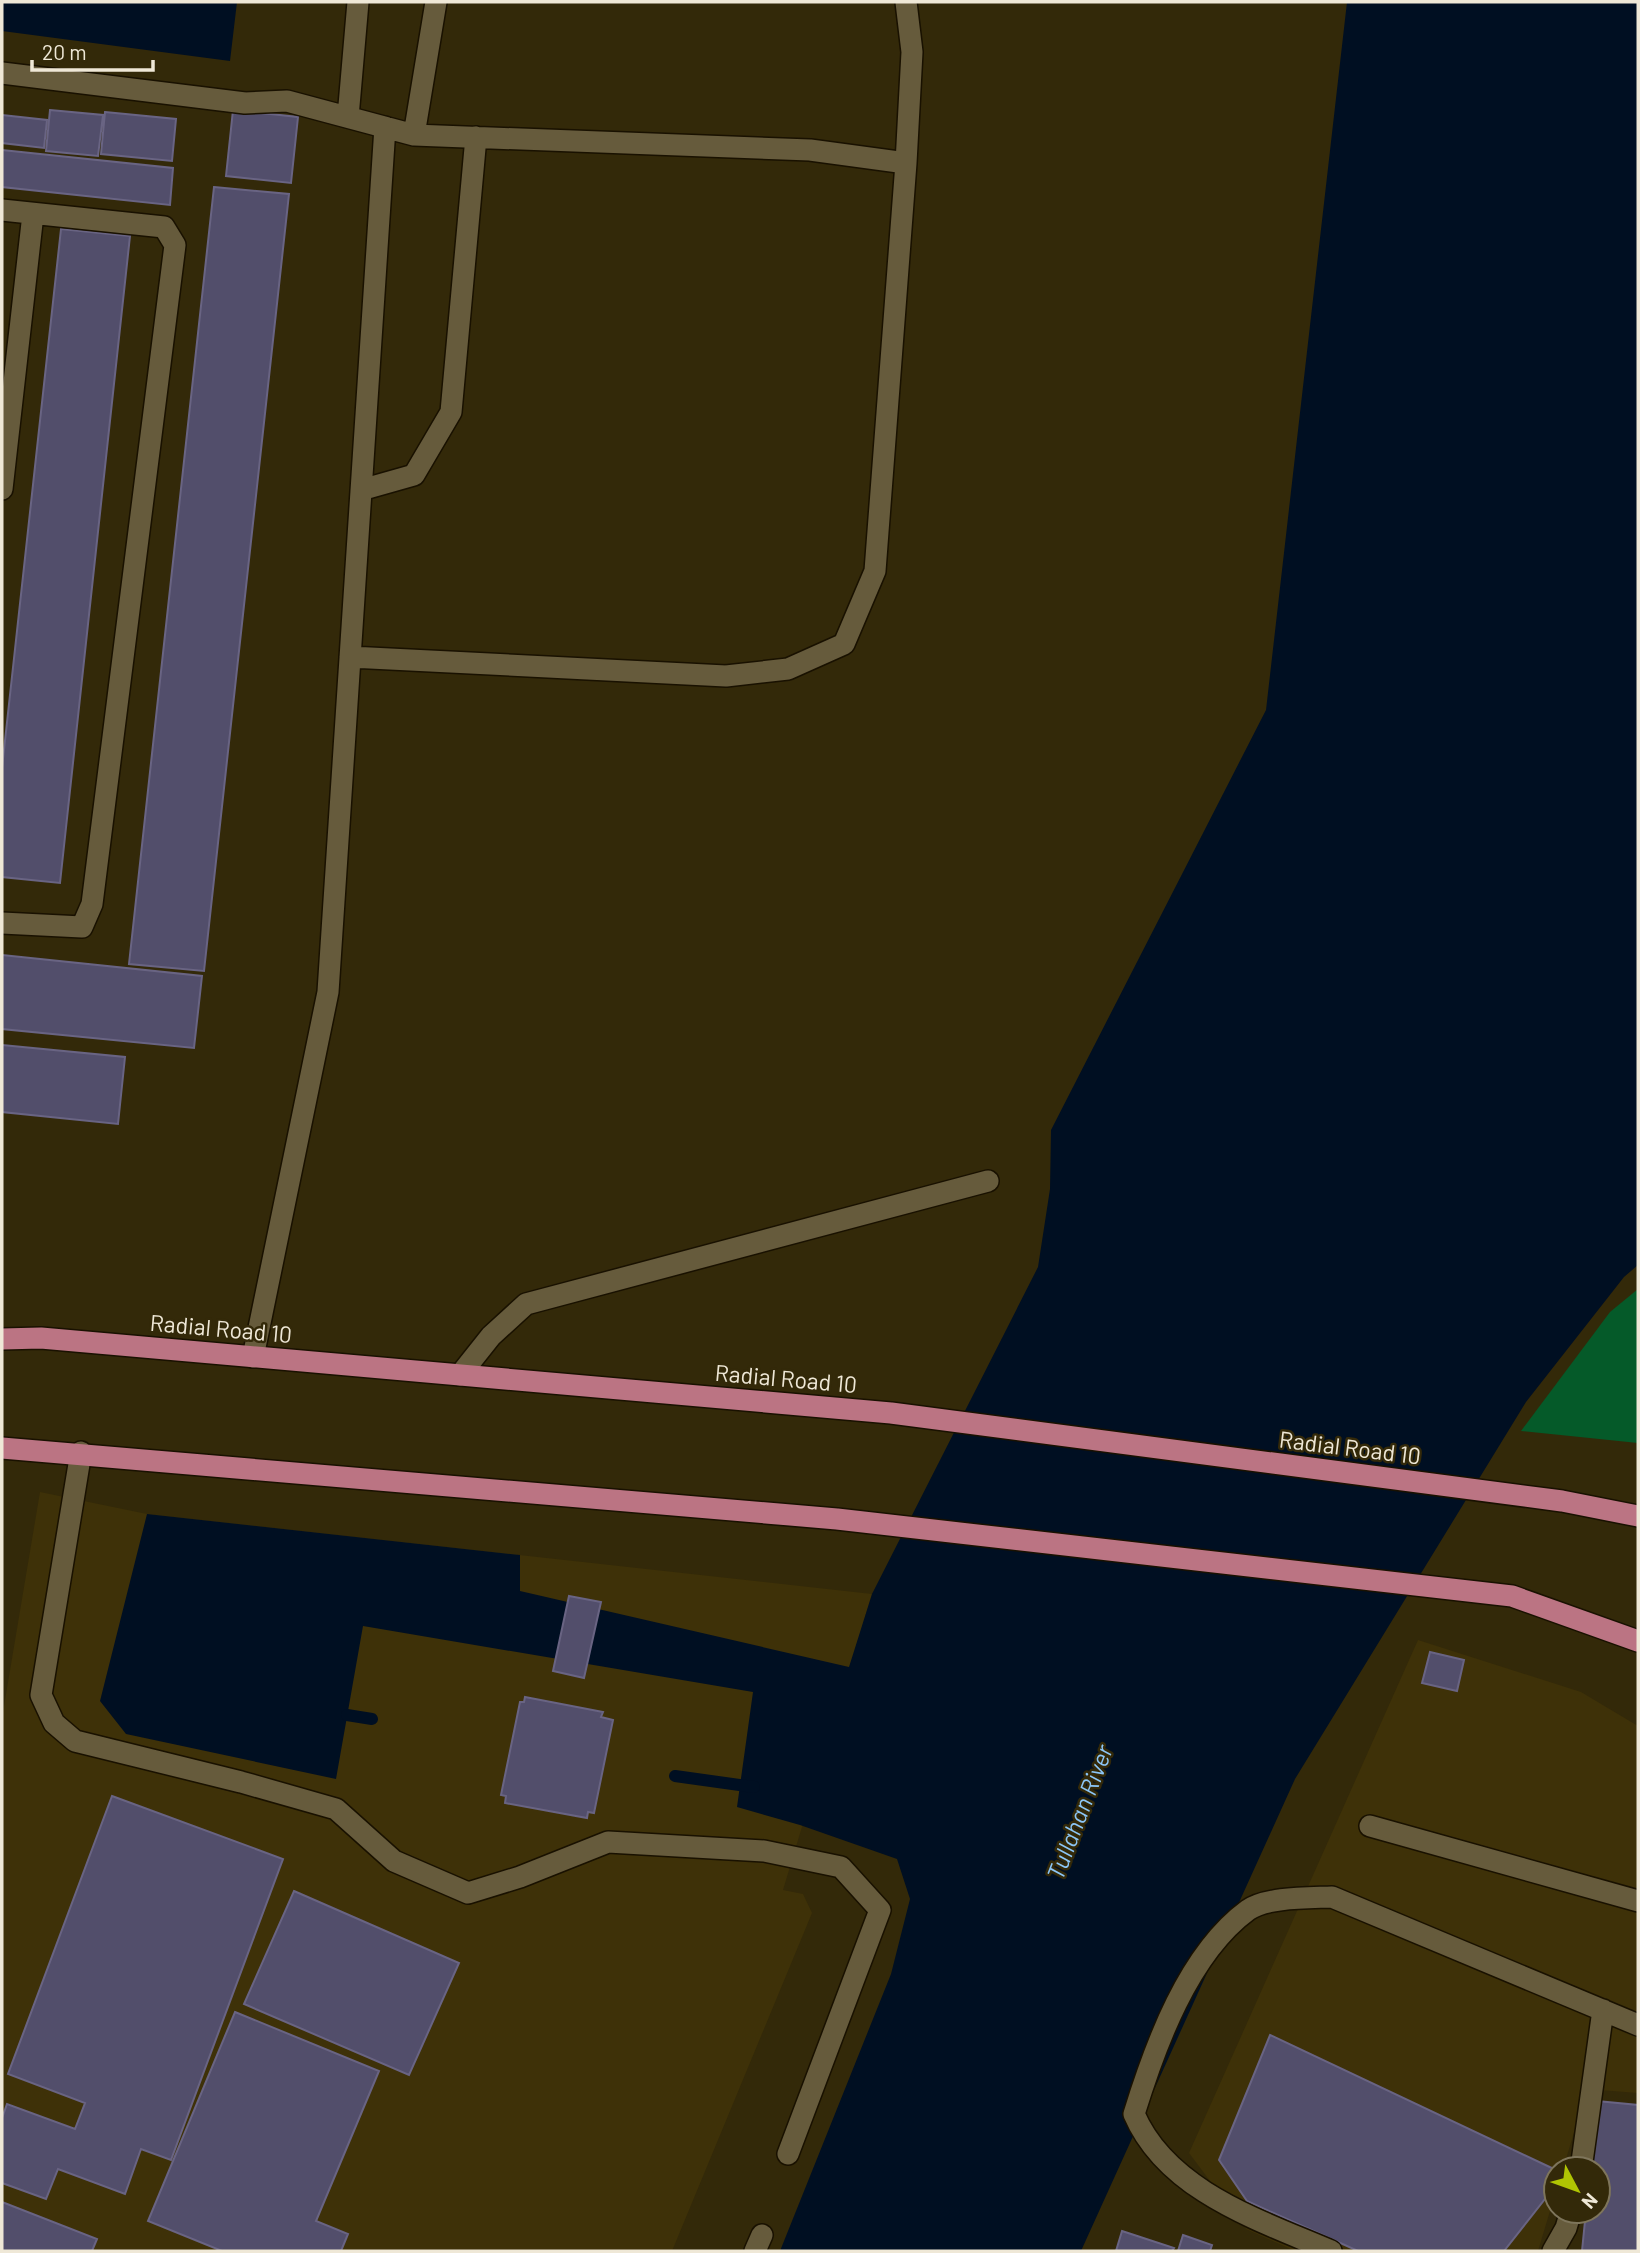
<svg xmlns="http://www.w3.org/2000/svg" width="1640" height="2253" font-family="Barlow,sans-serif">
  <rect width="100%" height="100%" fill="#332909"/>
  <path fill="#3e3108" d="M40,1492L147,1514L872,1594L783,1890L803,1894L812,1913L672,2251H2V1718Z
    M1418,1640L1581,1692L1638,1726V2093L1587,2089L1563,2169H1556V2191L1538,2251H1295L1246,2229L1189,2153Z"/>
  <path fill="#055a29" d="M1638,1289V1443L1521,1431L1610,1312Z"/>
  <path fill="#000f22" d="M2,2H237L230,61L2,31Z
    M1347,2H1638V1265L1624,1277L1526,1402L1295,1779L1081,2251H780L891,1974L910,1899L897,1859L800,1825L737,1807L753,1692L363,1626L336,1779L126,1734L100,1701L147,1514L520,1555V1591L849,1667L872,1594L1038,1267L1050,1189L1051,1130L1266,710Z"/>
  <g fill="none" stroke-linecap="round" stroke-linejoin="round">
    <path stroke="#000f22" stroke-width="12" d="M347,1715L372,1719
      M675,1776L754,1787"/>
  </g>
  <path fill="#524e6b" stroke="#696483" stroke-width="2" d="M50,110L103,115L98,156L46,151Z
    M233,110L298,117L291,183L226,176Z
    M105,112L176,119L172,161L101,154Z
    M2,115L47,120L44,148L2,143Z
    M2,150L173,168L170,205L2,187Z
    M214,187L289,194L204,971L129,964Z
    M61,229L130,236L60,883L2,877V768Z
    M2,955L202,976L194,1048L2,1029Z
    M2,1045L125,1057L118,1124L2,1112Z
    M569,1596L601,1602L584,1678L553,1671Z
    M1430,1652L1464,1660L1457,1691L1422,1683Z
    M525,1697L603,1712L601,1717L613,1720L594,1813L588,1812L587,1818L505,1803L506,1796L501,1795L520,1702H524Z
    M112,1796L283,1859L171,2160L141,2149L125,2194L58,2169L46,2199L2,2183V2118L7,2104L75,2129L85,2103L8,2074Z
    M294,1891L459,1963L409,2075L244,2004Z
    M235,2012L379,2071L316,2221L348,2234L341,2251H222L148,2221Z
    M1270,2035L1556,2170V2185L1504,2251H1358L1247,2201L1219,2160Z
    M1597,2101L1638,2105V2251H1582L1586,2211H1598V2169H1590Z
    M2,2202L97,2239L92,2251H2Z
    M1122,2231L1174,2248L1172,2251H1116Z
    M1183,2235L1212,2245L1210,2251H1178Z"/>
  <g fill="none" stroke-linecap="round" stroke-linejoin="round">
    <g stroke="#191100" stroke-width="24">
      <path id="service" d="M2,73L245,103L287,101L414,135L810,150L906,163L912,52L906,2
        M348,117L358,2
        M414,135L436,2
        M2,210L164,227L175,245L92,904L82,927L2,923
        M2,489L33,214
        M361,490L414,475L451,412L476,137
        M350,657L726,676L788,669L844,644L875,571L906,163
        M253,1357L328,992L385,127
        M460,1375L491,1336L526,1304L988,1181
        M81,1452L41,1695L54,1723L75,1741L241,1782L336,1809L394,1861L468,1893L520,1877L608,1842L764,1851L841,1867L880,1910L788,2154
        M1370,1826L1638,1901
        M1581,2169L1603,2010
        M755,2251L762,2235
        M1331,2251C1259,2220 1167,2191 1134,2114C1155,2046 1188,1954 1248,1910C1266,1897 1309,1898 1332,1897L1638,2025
        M1553,2251L1566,2228L1571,2211"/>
    </g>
    <g stroke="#191100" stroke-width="24">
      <path id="trunk" d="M2,1339L41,1338L891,1413L1562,1501L1638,1516
        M2,1448L837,1519L1512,1596L1638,1641"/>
    </g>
    <use href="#service" stroke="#665b3c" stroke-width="21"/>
    <use href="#trunk" stroke="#bb7483" stroke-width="21"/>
  </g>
  <g text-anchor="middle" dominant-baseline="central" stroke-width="5" stroke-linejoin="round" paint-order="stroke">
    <g font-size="23" fill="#efe8d7" stroke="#332909">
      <text transform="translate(221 1328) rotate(5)">Radial Road 10</text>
      <text transform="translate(786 1378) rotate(5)">Radial Road 10</text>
      <text transform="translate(1350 1447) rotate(7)">Radial Road 10</text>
    </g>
    <g font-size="24" font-style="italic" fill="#8cc6f7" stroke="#332909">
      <text transform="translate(1079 1812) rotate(-69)">Tullahan River</text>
    </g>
  </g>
  <rect width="1640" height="2253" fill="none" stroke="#efe8d7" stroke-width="7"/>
  <g transform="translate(1577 2190) rotate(131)"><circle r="33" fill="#332909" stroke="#7e755b" stroke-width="2"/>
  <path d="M0-5L12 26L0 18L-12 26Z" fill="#b0c503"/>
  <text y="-10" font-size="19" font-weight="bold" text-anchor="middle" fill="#efe8d7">N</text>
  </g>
  <path d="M32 60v10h121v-10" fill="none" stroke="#efe8d7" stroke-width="3.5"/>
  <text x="42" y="60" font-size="21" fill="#efe8d7" stroke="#332909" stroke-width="5" paint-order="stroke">20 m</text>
</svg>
